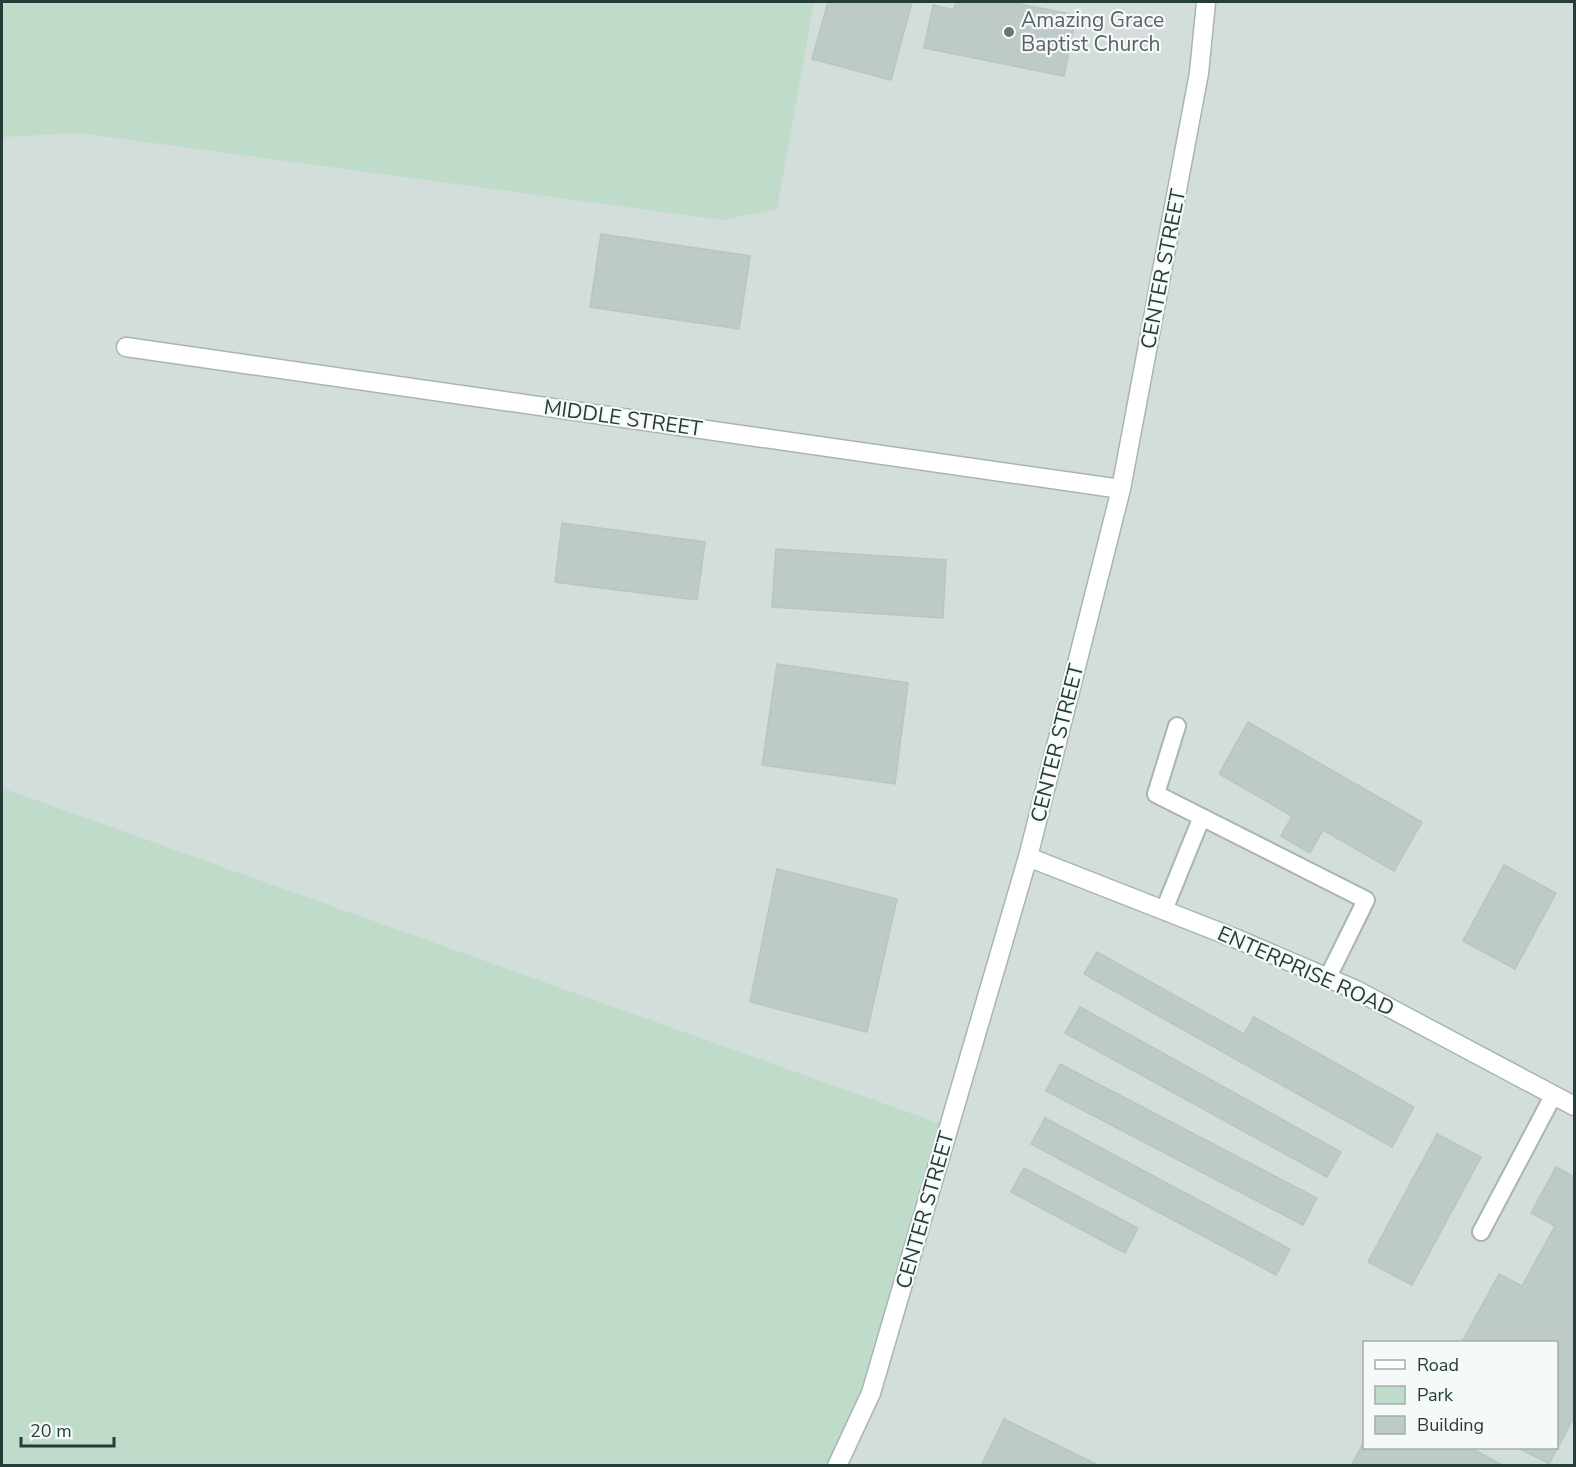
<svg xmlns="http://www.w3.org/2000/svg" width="1576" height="1467" font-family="'Nunito Sans',sans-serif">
  <rect width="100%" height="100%" fill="#e5edea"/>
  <path fill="#d3ddd9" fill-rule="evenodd" d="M2,2H1574V1465L2,1466ZM1364,1342H1556V1448H1364Z"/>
  <path fill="#bfdcca" d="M2,2H814L777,209L722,220L79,133L2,137Z
    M2,788L949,1127L871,1393L837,1465L2,1466Z"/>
  <path fill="#bdcac6" stroke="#b7c6c1" stroke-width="1.5" d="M828,2H912L891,80L812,59Z
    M956,2H1010L1076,15L1064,76L924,48L933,5L954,10Z
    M601,234L750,256L739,329L590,307Z
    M562,523L705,542L697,600L555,582Z
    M776,549L946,560L943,618L772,607Z
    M777,664L908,683L895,784L762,765Z
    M1248,722L1422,822L1394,871L1323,830L1310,853L1281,836L1292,816L1219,774Z
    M1504,865L1556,893L1515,969L1463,941Z
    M777,869L897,899L867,1032L750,1002Z
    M1097,952L1244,1034L1254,1017L1414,1107L1392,1147L1084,974Z
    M1080,1007L1341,1152L1327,1177L1065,1033Z
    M1060,1064L1317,1198L1303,1225L1046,1091Z
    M1045,1118L1290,1249L1276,1275L1031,1144Z
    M1437,1134L1481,1157L1412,1285L1368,1262Z
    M1556,1167L1574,1177V1417L1549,1464L1519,1448H1556V1342H1462L1499,1274L1522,1286L1555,1226L1531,1213Z
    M1024,1168L1138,1228L1125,1253L1011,1192Z
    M1004,1419L1100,1466H981Z
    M1364,1442V1448H1471L1504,1466H1351Z"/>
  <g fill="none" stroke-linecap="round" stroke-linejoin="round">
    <g stroke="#a8b5b1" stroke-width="20">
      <path id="service" d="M1177,726L1156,794L1366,900L1328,977
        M1164,910L1201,819
        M1481,1232L1553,1096"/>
    </g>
    <g stroke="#a8b5b1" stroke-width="21">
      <path id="minor" d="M126,347L1121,489
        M1028,857L1237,939L1356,990L1574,1106
        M837,1466L871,1393L1028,857L1121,489L1199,73L1206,2"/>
    </g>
    <use href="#service" stroke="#fff" stroke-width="16"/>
    <use href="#minor" stroke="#fff" stroke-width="18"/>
  </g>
  <circle fill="#6b7280" stroke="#f5f9f8" stroke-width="2" cx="1009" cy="32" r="6"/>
  <g text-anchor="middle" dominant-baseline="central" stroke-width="4.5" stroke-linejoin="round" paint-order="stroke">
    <g font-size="21" fill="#5b616d" stroke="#f5f9f8" text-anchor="start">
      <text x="1021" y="20">Amazing Grace<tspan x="1021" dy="24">Baptist Church</tspan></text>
    </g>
    <g font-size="21" fill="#253d39" stroke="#f5f9f8">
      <text transform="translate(1163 269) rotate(-79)">CENTER STREET</text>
      <text transform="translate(623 418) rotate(8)">MIDDLE STREET</text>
      <text transform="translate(1057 743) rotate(-76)">CENTER STREET</text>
      <text transform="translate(1306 971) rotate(24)">ENTERPRISE ROAD</text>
      <text transform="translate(925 1210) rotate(-74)">CENTER STREET</text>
    </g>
  </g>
  <rect width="1576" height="1467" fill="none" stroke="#253d39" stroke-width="6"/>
  <rect x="1363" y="1341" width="195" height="108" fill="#f5f9f8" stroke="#a2aeac" stroke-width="1.5"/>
  <rect x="1375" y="1360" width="30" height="9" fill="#ffffff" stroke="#a2aeac" stroke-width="1.5"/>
  <text x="1417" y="1371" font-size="18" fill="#253d39">Road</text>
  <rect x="1375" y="1386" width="30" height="18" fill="#bfdcca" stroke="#a2aeac" stroke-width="1.5"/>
  <text x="1417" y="1401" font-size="18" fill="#253d39">Park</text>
  <rect x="1375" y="1416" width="30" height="18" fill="#bdcac6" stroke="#a2aeac" stroke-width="1.5"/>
  <text x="1417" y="1431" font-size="18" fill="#253d39">Building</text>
  <path d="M21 1437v9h93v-9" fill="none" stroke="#253d39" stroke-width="3"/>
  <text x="30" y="1437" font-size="18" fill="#253d39" stroke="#f5f9f8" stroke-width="4.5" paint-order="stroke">20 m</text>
</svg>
